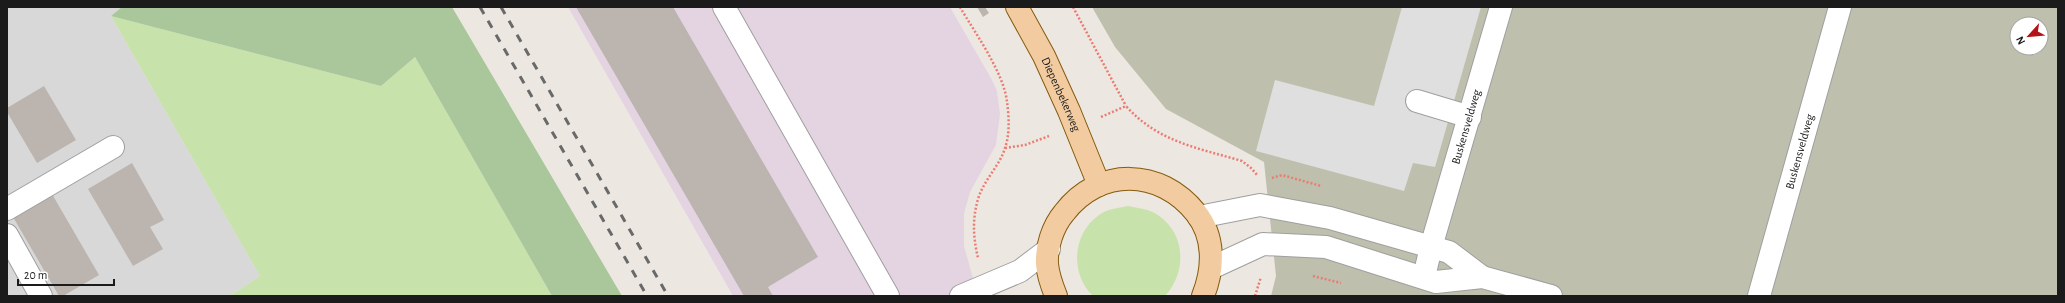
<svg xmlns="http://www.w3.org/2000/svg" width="2065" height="303" font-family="'Alegreya Sans',sans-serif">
  <rect width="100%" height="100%" fill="#ece8e1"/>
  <path fill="#d9d8d8" d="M7,7H122L111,16L260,276L230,296H7Z"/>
  <path fill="#e4d4e2" d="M568,7H950L992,80L997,91L1000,114L996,145L970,192L964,214V246L978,296H733Z"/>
  <path fill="#bfbfae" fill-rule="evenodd" d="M1092,7H2058V296H1271L1276,276L1264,162L1166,109L1115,47ZM2017,24H2041V48H2017Z"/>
  <path fill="#c8e2ab" d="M111,16L381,86L415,57L552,296H230L260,276Z
    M1128,206C1138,208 1149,209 1158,215C1186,234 1187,272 1165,296H1093C1070,274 1072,234 1099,215C1107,209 1118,208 1128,206Z"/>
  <path fill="#a9c79a" d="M122,7H452L622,296H552L415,57L381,86L111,16Z"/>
  <path fill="#dfdfdf" d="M1402,7H1481L1435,167L1413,163L1404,191L1256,151L1275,80L1374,106Z"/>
  <path fill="#bcb4af" d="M576,7H673L818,257L768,287L773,296H744Z
    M977,7H985L989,13L983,17Z
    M44,86L76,140L37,163L7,112V108Z
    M132,163L164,220L150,227L163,249L133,266L88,189Z
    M52,194L99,275L63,296H59L13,217Z"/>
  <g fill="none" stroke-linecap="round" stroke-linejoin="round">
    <g stroke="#9f9f9f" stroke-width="24">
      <g id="minor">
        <path d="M724,7L888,296"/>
        <path d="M1417,101L1470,117"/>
        <path d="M7,209L113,147"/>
        <path d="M1199,217L1260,205L1330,218L1449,252L1482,277"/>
        <path d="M7,235L41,296"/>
        <path d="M1211,268L1263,244L1326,247L1436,282L1482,277L1551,296"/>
        <path id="s1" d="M1424,277L1431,247L1501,7"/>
        <path d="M961,296L1020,271L1049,249"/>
        <path id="s2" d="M1759,296L1840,7"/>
      </g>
    </g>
    <g stroke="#855a0d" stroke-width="24">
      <g id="major">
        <path id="s3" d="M1017,7L1044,56L1069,111L1099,185"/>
        <path d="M1056,296C1052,286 1048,275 1047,264C1046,247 1053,226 1064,213C1099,167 1160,168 1196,213C1215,237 1214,268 1203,296"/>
      </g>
    </g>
    <path stroke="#ec7b72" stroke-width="2.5" stroke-dasharray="2 2" stroke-linecap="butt" d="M960,7C975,33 1004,73 1007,102C1009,116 1010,134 1005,148C1000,165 985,179 979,196C972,217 973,237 978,258
      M1073,7L1126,106
      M1101,117L1126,106C1158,142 1198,148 1242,161L1251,168L1258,176
      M1005,148L1025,145L1049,136
      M1272,178L1282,175L1321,186
      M1313,276L1341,283
      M1255,296L1261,277"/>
    <use href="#minor" stroke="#fff" stroke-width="22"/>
    <use href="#major" stroke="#f2cca0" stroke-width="22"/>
    <path stroke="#696969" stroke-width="3" stroke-dasharray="8 8" stroke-linecap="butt" d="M480,7L647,296
      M501,7L668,296"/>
  </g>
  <g text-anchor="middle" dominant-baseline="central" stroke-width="3.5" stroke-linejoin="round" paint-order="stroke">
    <g font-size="12" fill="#1b1b1b" stroke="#fff">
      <text stroke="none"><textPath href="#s3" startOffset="98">Diepenbekerweg</textPath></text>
      <text stroke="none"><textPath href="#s1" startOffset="156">Buskensveldweg</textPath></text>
      <text stroke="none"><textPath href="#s2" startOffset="150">Buskensveldweg</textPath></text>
    </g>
  </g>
  <rect width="2065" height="303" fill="none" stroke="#1b1b1b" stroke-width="16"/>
  <g transform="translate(2029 36) rotate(243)"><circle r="19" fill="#ffffff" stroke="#a4a4a4"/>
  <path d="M0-3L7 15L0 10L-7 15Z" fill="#b41217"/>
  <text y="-6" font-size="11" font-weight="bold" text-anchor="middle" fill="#1b1b1b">N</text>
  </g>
  <path d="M18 279v6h96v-6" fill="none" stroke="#1b1b1b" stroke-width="2"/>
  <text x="24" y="279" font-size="12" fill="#1b1b1b" stroke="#ffffff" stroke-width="3" paint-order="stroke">20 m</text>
</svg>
